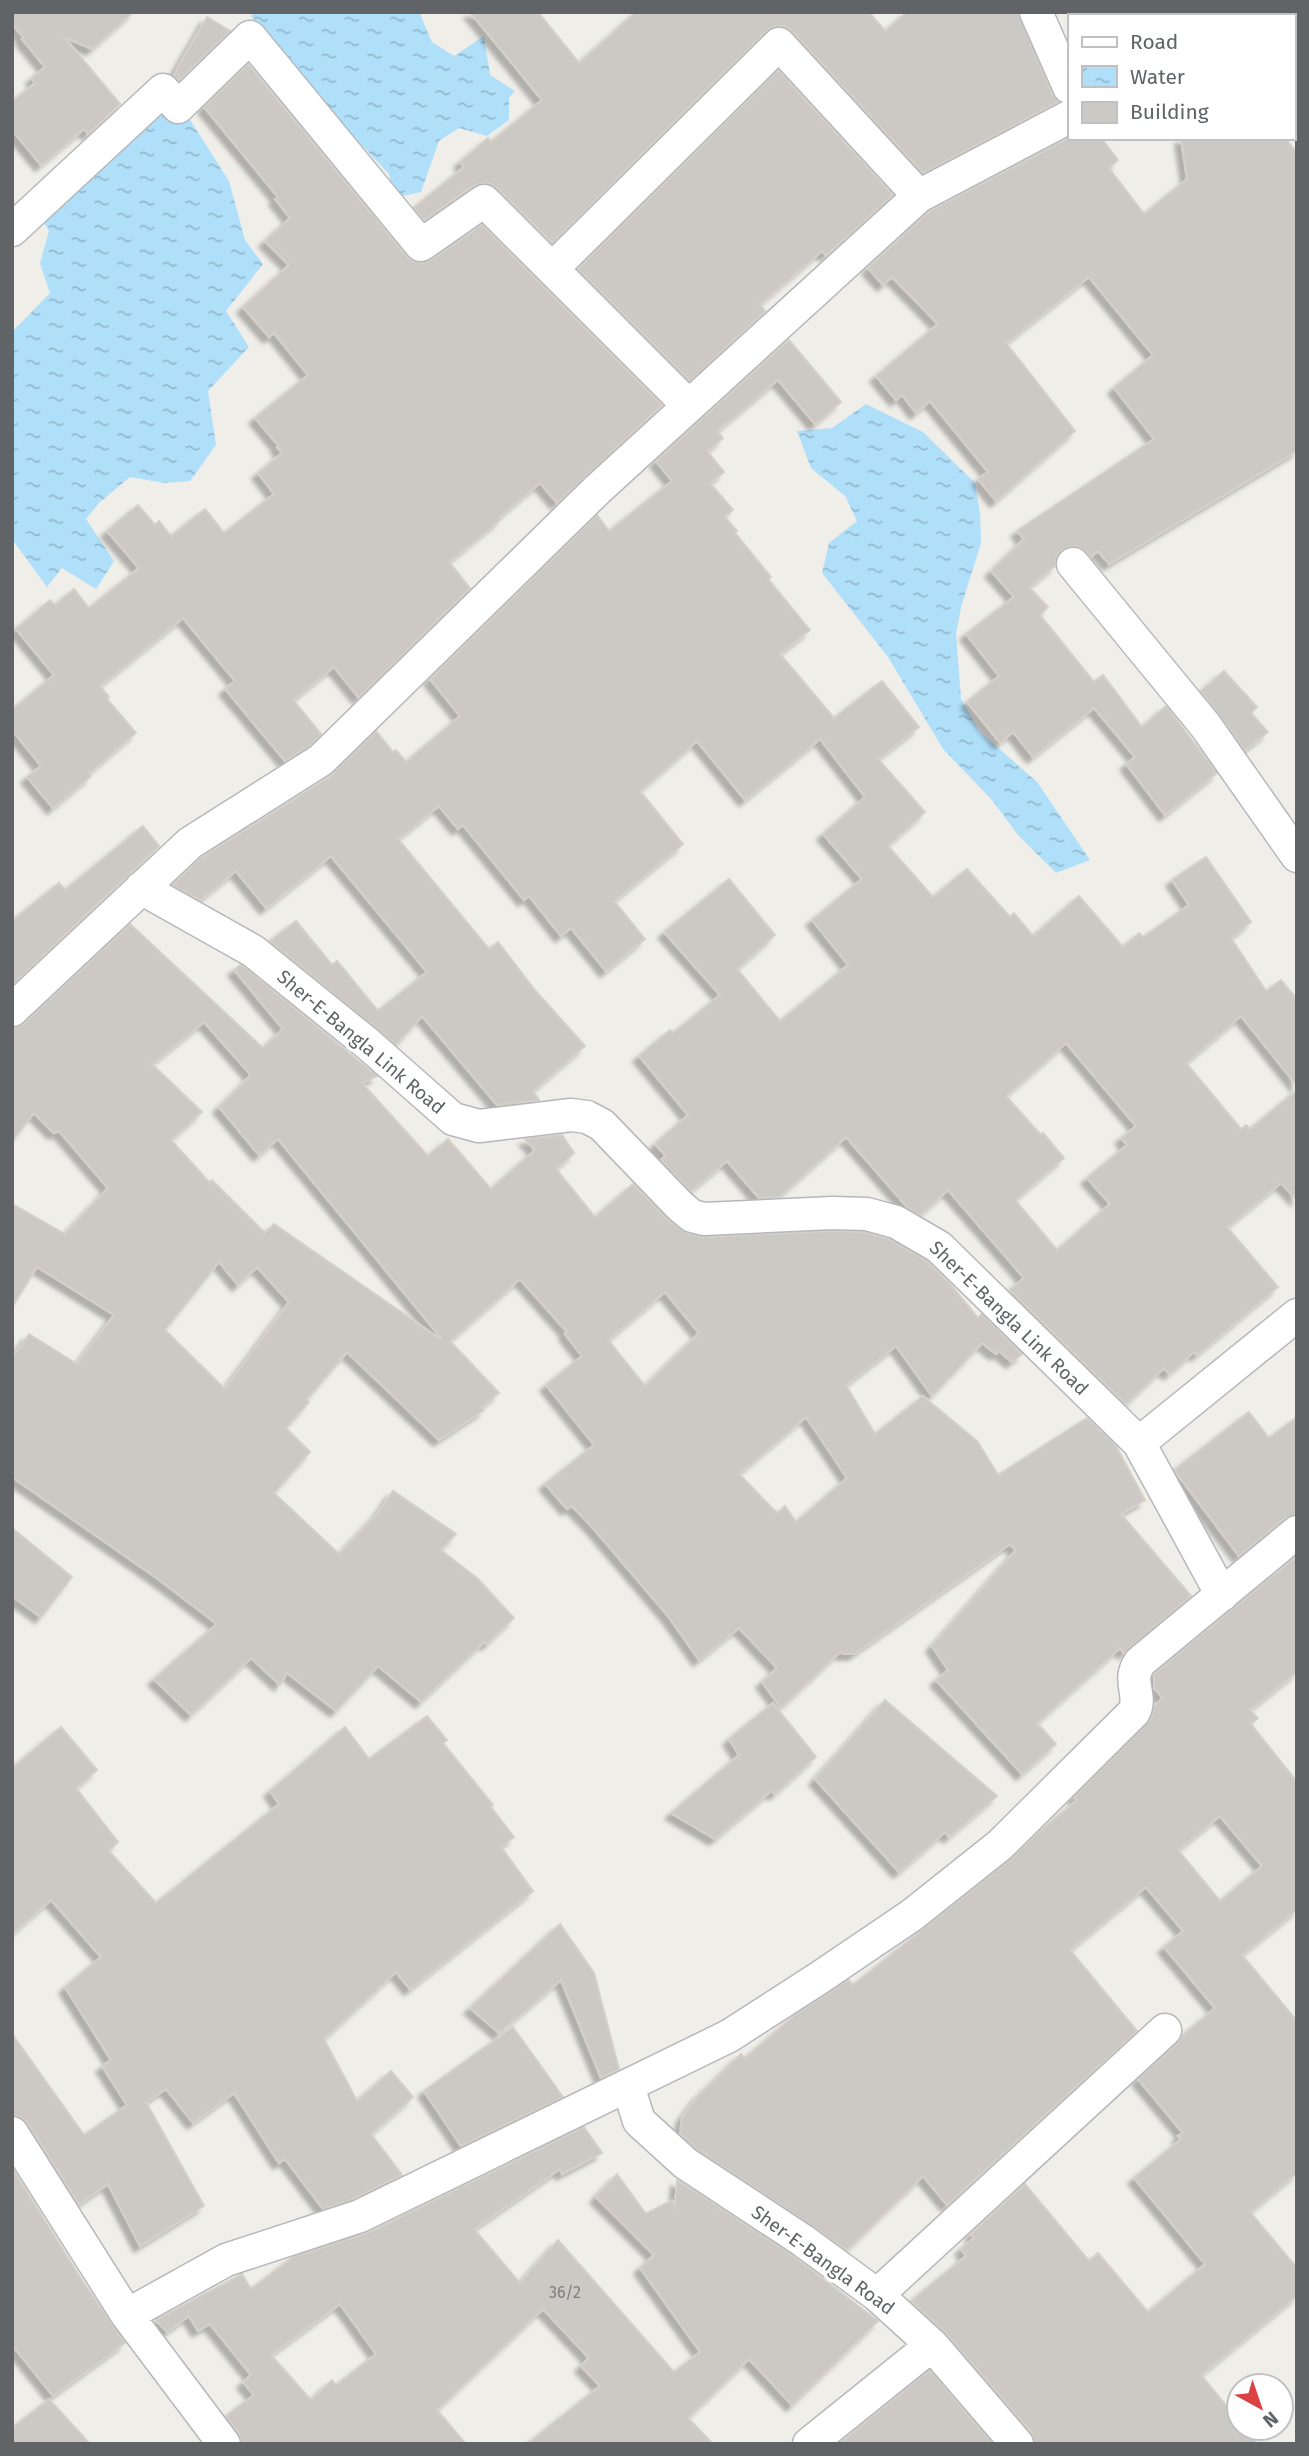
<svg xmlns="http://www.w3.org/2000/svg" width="1309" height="2456" font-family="'Fira Sans',sans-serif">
  <defs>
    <pattern id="water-ripples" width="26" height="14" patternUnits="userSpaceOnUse" patternTransform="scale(1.75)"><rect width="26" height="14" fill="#b0dff9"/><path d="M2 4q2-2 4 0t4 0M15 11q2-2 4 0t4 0" fill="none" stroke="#93b8cd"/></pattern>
    <filter id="shadow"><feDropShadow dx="-6" dy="6" stdDeviation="2" flood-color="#0004"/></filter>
  </defs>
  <rect width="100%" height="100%" fill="#f0eee9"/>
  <path fill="url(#water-ripples)" d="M255,12H419L432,42L454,56L484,36L490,75L515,91L509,98V120L487,136L459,128L439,141L421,192L394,198L389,174L356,139L332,119L251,16Z
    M163,108L176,123L187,115L229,181L245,240L263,264L226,311L249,347L208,391L216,445L190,481L164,483L130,477L99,503L86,519L114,561L96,589L62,568L47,587L12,539V332L50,293L40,263L49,231L41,218Z
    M866,404L923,432L975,483L980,513L981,543L961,607L956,634L961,699L980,732L1037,782L1090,860L1056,873L1018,835L992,800L943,749L888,657L822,573L829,543L857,521L845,496L811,468L797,431L832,428Z"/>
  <path fill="#ccc9c5" stroke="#d5cfc7" stroke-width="2" fill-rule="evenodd" filter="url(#shadow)" d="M12,12H133L92,49L64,37L120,104L88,134L84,129L41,165L12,130V102L35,83L32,78L45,67L22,39L24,38L12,24Z
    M470,12H538L579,63L636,12H869L885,31L907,12H1018L1052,94L1058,102L923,173L793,32L784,26H774L766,31L552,243L497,188L489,183H481L473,186L424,220L414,208L464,167L460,162L488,138L491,142L542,100Z
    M207,17L230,31L179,80L174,76L178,67Z
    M248,64L407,257L415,262L424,263L431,260L482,225L662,405L557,503L540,483L499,517L501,519L449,562L470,588L359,698L334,667L293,700L321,734L310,746L285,761L225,689L235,681L183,618L100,686L109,697L107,699L136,733L89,773L91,776L53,808L27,777L41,766L12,730V710L54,675L16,629L50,600L55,605L74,589L89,608L139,568L107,531L138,505L155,525L159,521L171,536L205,509L224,533L274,494L258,473L282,453L277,447L278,445L255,418L308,375L274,333L269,337L243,307L289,265L265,241L290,218L275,199L278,197L204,107Z
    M778,70L893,195L826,255L822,251L760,304L765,311L690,381L578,269Z
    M1069,138H1101L1118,160L1109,168L1144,214L1187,179L1181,138H1285L1297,153V451L1109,564L1098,551L1091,557L1079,547L1071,546L1062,549L1056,557L1055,566L1029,587L1048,607L1040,615L1094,682L1103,675L1142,727L1166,706L1217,773L1165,815L1126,764L1135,757L1094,708L1033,757L1013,732L1000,743L967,702L999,676L966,634L1014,597L991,571L1024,539L1017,531L1154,439L1114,388L1153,355L1089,277L1006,343L1075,431L996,501L978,479L988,472L930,401L916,413L902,395L896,400L876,376L938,324L892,277L883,285L868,268L930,211Z
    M789,340L841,402L815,424L778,380L717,431L723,438L707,451L724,472L710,483L733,510L725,517L737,531L735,533L771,577L768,579L810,630L780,654L834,718L882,681L919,727L878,759L925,812L888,846L933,897L967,869L1010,917L1014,913L1033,936L1079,896L1123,947L1139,933L1143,937L1189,905L1172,880L1206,857L1251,922L1231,938L1266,991L1281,980L1297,999V1086L1241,1016L1186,1063L1241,1129L1246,1125L1250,1129L1297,1090V1200L1281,1183L1227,1227L1278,1287L1197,1355L1194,1352L1169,1374L1164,1368L1126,1404L1010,1290L1024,1278L948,1190L920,1215L908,1208L846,1137L779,1197L759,1198L727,1161L691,1191L661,1160L666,1156L655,1144L688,1115L639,1056L670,1030L673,1033L720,995L664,932L729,879L775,935L737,969L780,1021L848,965L812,920L862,879L823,834L865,797L820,739L745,800L697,741L640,791L683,844L614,901L645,939L606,971L571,928L561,936L529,896L524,900L463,825L458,829L439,806L398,839L489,949L498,942L534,989L585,1046L533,1091L539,1100L497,1105L422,1016L396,1045L270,941L296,921L332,965L337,961L378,1011L427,972L331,856L266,908L236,871L200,900L172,885L201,858L331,776L376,731L393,752L396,750L406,762L460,716L430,679L597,515L609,531L672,481L656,461ZM1066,1043L1136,1126L1121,1138L1127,1145L1087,1178L1110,1204L1057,1250L1015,1200L1064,1158L1043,1133L1041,1135L1006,1096Z
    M1224,671L1257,707L1251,713L1268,732L1245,750L1201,691Z
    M143,826L159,846L12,985V921L59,883L65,890Z
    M130,924L263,1048L283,1029L234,970L240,965L243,966L377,1076L362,1083L428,1156L448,1139L491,1189L535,1150L525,1139L562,1135L574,1153L556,1169L595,1217L633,1184L668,1220L688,1234L705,1237L832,1231L864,1232L889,1239L928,1262L951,1285L978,1318L982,1314L1022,1354L1012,1362L999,1351L996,1354L982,1343L932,1396L896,1346L846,1385L875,1434L923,1396L977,1441L998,1475L1087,1418L1116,1446L1145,1500L1121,1514L1191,1596L1124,1653L1120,1648L1037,1723L1056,1744L1022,1774L936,1680L948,1670L932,1646L1016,1550L1010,1544L854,1654H843L841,1651L781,1708L762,1682L777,1668L739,1628L699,1660L668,1616L593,1528L572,1506L567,1509L545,1484L594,1445L546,1385L582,1356L565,1334L567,1332L520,1279L450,1341L499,1393L481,1408L484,1410L439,1440L347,1352L306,1400L309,1402L286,1428L310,1452L274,1493L339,1554L377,1514L393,1491L456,1534L441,1550L478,1579L514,1618L487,1644L484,1642L421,1702L378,1666L336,1711L287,1673L280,1685L251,1658L191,1715L154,1679L217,1624L158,1579L12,1477V1358L29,1334L77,1364L114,1315L37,1267L12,1307V1204L65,1234L108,1188L59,1131L54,1133L34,1113L12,1141V1028L25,1023ZM204,1022L251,1075L219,1107L259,1155L278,1139L441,1338L440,1339L274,1224L265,1233L212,1180L210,1183L171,1140L202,1112L152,1064ZM219,1262L238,1285L257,1267L289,1302L225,1389L165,1330ZM665,1292L699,1333L645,1386L608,1340ZM806,1417L847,1478L796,1522L785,1506L777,1513L739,1474Z
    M1249,1412L1269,1438L1297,1417V1514L1285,1518L1239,1556L1174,1470Z
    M12,1528L72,1577L41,1617L12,1596Z
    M1297,1556V1672L1250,1710L1258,1718L1251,1724L1297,1782V1910L1242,1955L1297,2021V2173L1250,2212L1297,2268V2296L1201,2375L1239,2421V2428H1244L1257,2444H1035L1031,2432L946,2333L911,2301L966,2256L961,2249L974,2238L971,2234L1025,2184L1089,2261L1098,2253L1148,2312L1205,2264L1134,2178L1181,2139L1178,2136L1183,2133L1138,2079L1177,2044L1183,2035L1215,2008L1164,1947L1183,1931L1146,1887L1070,1950L1137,2031L947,2205L923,2176L847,2250L696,2148L680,2134L682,2118L697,2097L741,2054L745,2058L795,2015L849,1980L853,1985L1011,1859L1039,1832L1077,1800L1074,1797L1151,1719L1155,1705L1163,1698L1154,1688V1674ZM1220,1816L1262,1866L1220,1901L1178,1850Z
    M885,1700L997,1796L949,1837L945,1832L899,1872L815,1779Z
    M773,1703L816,1757L775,1794L771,1791L715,1839L671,1813L739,1755L729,1739Z
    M427,1716L447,1740L443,1743L493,1805L491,1807L514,1837L501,1847L533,1891L410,1989L396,1972L324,2039L357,2101L391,2071L413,2097L371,2134L402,2175L353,2199L323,2209L285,2159L279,2163L234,2093L193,2123L166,2089L146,2102L204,2206L140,2246L108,2184L79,2204L28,2123L21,2117L12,2115V2034L84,2135L127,2105L102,2066L111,2060L65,1987L101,1957L51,1900L12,1934V1768L61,1727L97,1770L76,1788L118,1842L109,1851L156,1903L279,1804L270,1791L345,1727L369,1759Z
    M560,1924L594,1973L619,2069L601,2078L561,1980L499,2033L470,2008Z
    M513,2027L563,2097L461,2146L424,2091Z
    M584,2127L602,2153L562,2174L560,2169L474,2229L520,2283L558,2240L674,2372L700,2352L640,2268L654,2255L596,2197L617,2174L646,2214L672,2200L675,2206L677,2180L792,2255L878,2321L792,2405L749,2359L688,2418L713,2444H527L600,2386L581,2366L589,2358L543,2309L437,2410L466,2444H242L239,2433L226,2416L254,2395L243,2382L251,2375L210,2324L198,2331L189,2316L167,2332L156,2320L242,2274L251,2289L293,2257L368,2233ZM340,2304L376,2354L336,2385L332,2380L311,2400L271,2355Z
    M12,2168L85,2285L125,2343L53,2396L12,2345Z
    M930,2370L993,2444H839Z
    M49,2399L90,2444H12V2428Z"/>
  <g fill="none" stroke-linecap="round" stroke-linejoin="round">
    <g stroke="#b5b8bb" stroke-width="35">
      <path id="minor" d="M1036,12L1069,87
        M1293,71L1297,69
        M1293,107L1297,111
        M12,230L163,90L178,107L250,37L421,245L484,201L689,406
        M552,269L779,44L919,196
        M1073,564L1205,725L1297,856
        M141,888L253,951L368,1044L453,1119L479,1126L571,1115L587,1117L602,1125L680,1206L692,1216L704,1219L832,1213L867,1214L896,1222L939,1247L1139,1443L1222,1595
        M12,1010L190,843L321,760L598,489L919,196L1069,117
        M1139,1443L1297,1315
        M628,2086L639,2121L685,2163L802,2240L877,2295L932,2345L1017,2444
        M12,2133L127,2315L224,2444
        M877,2295L1165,2030
        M127,2315L226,2260L360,2216L729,2036L819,1978L912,1915L1000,1845L1134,1712C1143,1695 1126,1682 1140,1662L1297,1532
        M809,2444L932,2345"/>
    </g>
    <use href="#minor" stroke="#fff" stroke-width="32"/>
  </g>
  <g text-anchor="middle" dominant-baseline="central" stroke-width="7" stroke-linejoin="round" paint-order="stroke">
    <g font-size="16" fill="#7b7d7e">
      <text x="565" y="2292">36/2</text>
    </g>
    <g font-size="19" fill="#606467" stroke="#fff">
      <text transform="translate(361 1042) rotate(40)">Sher-E-Bangla Link Road</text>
      <text transform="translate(1009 1318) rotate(44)">Sher-E-Bangla Link Road</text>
      <text transform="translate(823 2260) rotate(36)">Sher-E-Bangla Road</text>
    </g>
  </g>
  <rect width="1309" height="2456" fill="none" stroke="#606467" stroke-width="28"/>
  <rect x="1068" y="14" width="228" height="126" fill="#ffffff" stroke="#bfc1c2" stroke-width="2"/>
  <rect x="1082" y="37" width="35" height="10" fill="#ffffff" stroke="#bfc1c2" stroke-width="2"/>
  <text x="1130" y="49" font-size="21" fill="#606467">Road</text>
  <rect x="1082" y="66" width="35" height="21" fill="url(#water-ripples)" stroke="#bfc1c2" stroke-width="2"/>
  <text x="1130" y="84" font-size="21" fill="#606467">Water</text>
  <rect x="1082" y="102" width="35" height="21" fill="#ccc9c5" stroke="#bfc1c2" stroke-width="2"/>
  <text x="1130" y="119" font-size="21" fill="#606467">Building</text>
  <g transform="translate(1260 2407) rotate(140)"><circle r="33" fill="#ffffff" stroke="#bfc1c2" stroke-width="2"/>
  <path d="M0-5L12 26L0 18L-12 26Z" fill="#dc4243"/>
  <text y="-10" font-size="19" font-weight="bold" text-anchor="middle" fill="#606467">N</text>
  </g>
</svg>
